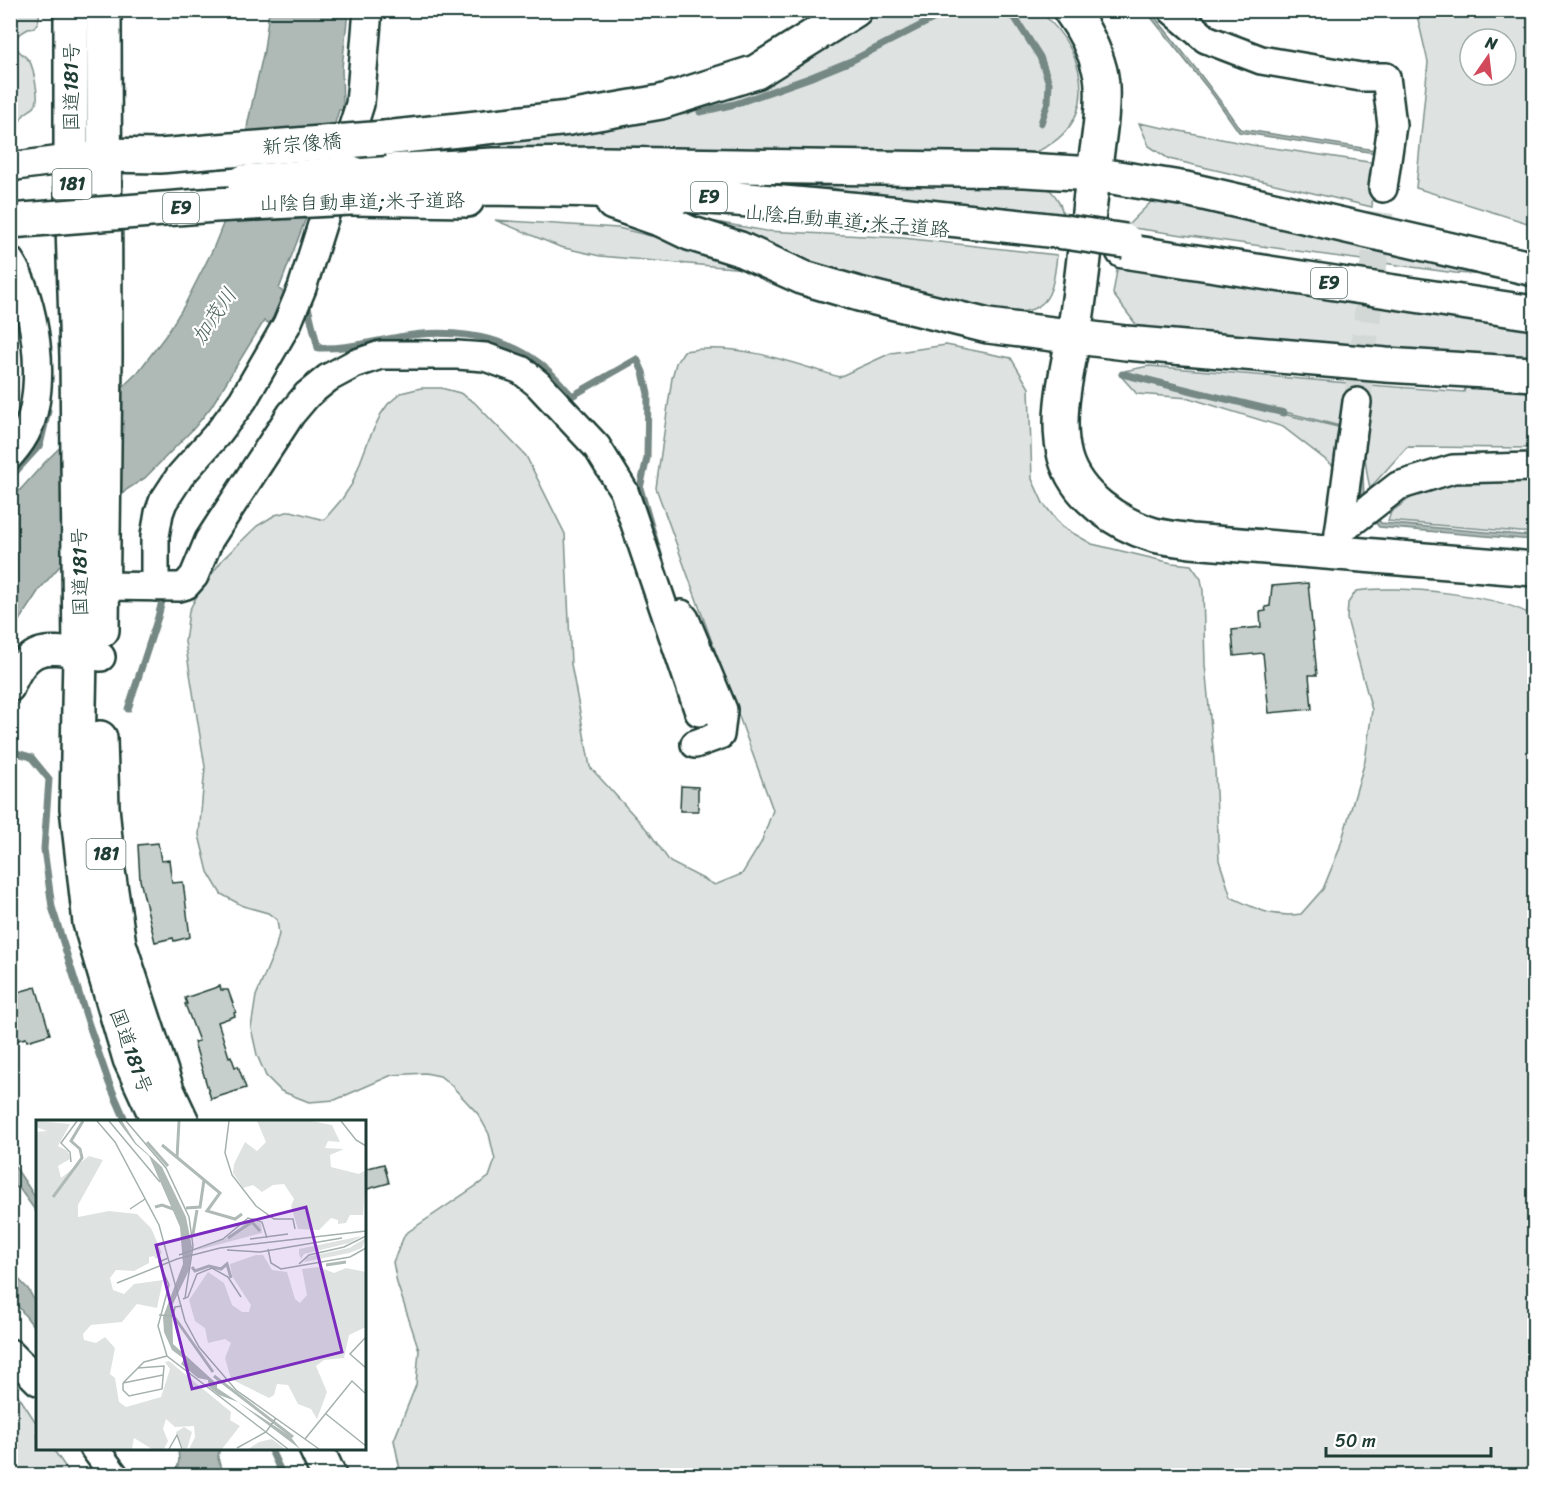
<svg xmlns="http://www.w3.org/2000/svg" width="1545" height="1486" font-family="Sriracha,'Klee One',sans-serif">
  <rect width="100%" height="100%" fill="#fff"/>
  <filter id="ink" filterUnits="userSpaceOnUse"><feTurbulence type="fractalNoise" baseFrequency=".0167" numOctaves="2"/><feDisplacementMap in="SourceGraphic" scale="12" xChannelSelector="R" yChannelSelector="G"/><feConvolveMatrix kernelMatrix="1 2 1 2 8 2 1 2 1" color-interpolation-filters="sRGB"/></filter>
  <g filter="url(#ink)">
    <path fill="#dee3e2" stroke="#7e908b" stroke-width="1.5" fill-rule="evenodd" d="M11,10L40,11L38,22L34,28L28,29L18,35C10,50 23,52 30,62C33,67 38,93 37,99C37,110 28,109 23,116C18,123 16,131 13,138L11,139Z
      M881,11H1039C1093,55 1102,133 1024,156L345,163L349,153L634,123L686,114L751,90Z
      M1416,11H1534V225L1416,188L1428,62ZM1470,39H1506V75H1470Z
      M1139,123L1252,145L1375,163L1372,207L1169,159L1149,146Z
      M600,173L1042,183C1056,194 1062,203 1064,221L890,199L827,187L782,183L705,182Z
      M1156,197L1503,276L1455,273L1126,227Z
      M495,220L618,228L704,249L756,270L600,256L560,247Z
      M716,222L766,231L903,238L1057,255C1053,289 1051,314 1010,312L873,284L799,259L715,225Z
      M1118,264L1534,327V362L1141,331L1113,294Z
      M946,345L1011,358L1029,388L1032,479L1043,503L1062,527L1092,544L1172,563L1191,565L1201,579L1203,591L1205,665L1215,770L1219,860L1231,897C1256,909 1273,918 1301,914L1323,889L1339,850L1365,761L1372,710L1347,619L1348,603L1356,591C1394,584 1504,595 1534,617V1475H401L394,1440L416,1385L419,1350L397,1283L393,1262L405,1234L489,1177L495,1160L489,1134L478,1114L450,1084L440,1076L425,1073L392,1075L335,1100L309,1102L281,1091L266,1076L257,1055L251,1028L256,996L275,950L279,934L277,920L268,913L243,906L221,894L208,872L199,835L205,767L185,642L189,611L200,590L223,559L257,526L275,515L291,511L324,520L342,499L352,484L369,439L381,414L388,404L401,393L421,388H441L460,393L474,402L526,456L565,534L571,664L590,767L649,832L670,862L715,885L742,874L761,843L773,810L656,488L672,378L676,363L684,351C737,342 788,361 839,377L891,353Z
      M1149,366L1348,383L1340,426L1124,371Z
      M1120,375L1338,427L1340,430L1335,467L1283,427L1189,398L1137,394Z
      M1467,382L1534,385V448L1407,447L1370,488C1361,452 1365,420 1370,385L1464,392Z
      M1487,480L1534,481V533L1388,521L1391,512L1426,487Z
      M10,1383L37,1424L38,1448L53,1449L71,1475H11Z"/>
    <path fill="#afbab7" stroke="#758883" stroke-width="1.5" d="M269,11H348L342,68L343,110H339L306,218L279,289L295,300L280,328L264,321L211,407L195,427L145,478L126,490L39,590L11,633V500L47,460L138,372L166,335L184,306L213,249L227,214L243,161L248,122L264,50Z
      M1146,11H1150C1181,49 1212,88 1240,129L1376,150L1375,153L1239,132L1213,95Z
      M1363,471L1364,501L1381,523L1534,536V540L1379,527L1360,502L1359,472Z
      M10,1159L37,1200V1213L19,1188L16,1187L11,1188Z
      M10,1270L28,1289L37,1305V1331L11,1297Z
      M220,1449C216,1458 219,1464 225,1472L245,1475H176L179,1460L178,1449Z"/>
    <g fill="none" stroke-linecap="round" stroke-linejoin="round">
      <path stroke="#758883" stroke-width="7" d="M995,10L1015,18L1040,57L1049,83L1048,102L1041,123
        M700,112L735,104L809,78L851,61L941,15L959,10
        M303,302L307,303L318,348C346,349 371,342 399,337C442,329 495,333 532,358C548,368 559,382 572,396L637,359L643,372L648,394L647,458L640,488L659,554
        M1122,374L1284,413
        M10,478L40,445L48,411
        M128,709L158,617L162,601
        M10,751L31,757L49,779L44,849L52,907L89,1025L109,1083L126,1122
        M270,1448L283,1476"/>
    </g>
    <path fill="#c7cfcc" stroke="#1f3d34" stroke-width="1.5" d="M1308,583L1317,675H1309L1312,709L1269,713L1263,653L1234,656L1232,630L1261,627L1260,612L1266,611L1265,607L1270,606L1272,586Z
      M681,786L698,787V811H680Z
      M158,843L161,861L169,860L172,883L183,882L190,937L174,941L173,938L155,942L140,880L138,845Z
      M220,986L221,990H228L236,1012L234,1013L235,1016L218,1022L229,1057L231,1056L235,1067L238,1066L246,1088L211,1099L194,1042L199,1041L185,1004H187L185,998Z
      M36,987L50,1034L27,1041L26,1038L10,1042L11,994Z
      M384,1164L389,1183L364,1190V1169Z"/>
    <g fill="none" stroke-linecap="round" stroke-linejoin="round">
      <path stroke="#d2d8d6" stroke-width="27" stroke-dasharray="27 14" stroke-linecap="butt" d="M1357,402L1383,188"/>
      <g stroke="#1f3d34" stroke-width="32">
        <path id="minor" d="M1172,10L1206,39L1261,60L1361,77H1386L1392,125L1383,188
          M10,169L16,166L92,156
          M10,261C36,300 47,385 28,428C24,438 17,447 10,455
          M1339,532L1398,486L1453,469L1534,467
          M1338,541L1357,402
          M103,586L179,587L186,585L194,576L209,540L291,414L307,395L328,378L354,364L381,355H457L485,357L521,370L538,384L597,447L624,491L699,712
          M155,587V536L159,513L163,502L180,476L219,432L243,400L287,324L302,288L360,104L368,10
          M681,614L685,619L723,710L720,735L695,744
          M10,688C31,635 56,652 101,657
          M10,1353L38,1381
          M94,1448L115,1476"/>
      </g>
      <g stroke="#1f3d34" stroke-width="38">
        <path id="tertiary" d="M1070,10C1085,30 1094,48 1100,71C1107,100 1096,155 1092,185C1086,236 1082,288 1073,339C1066,376 1055,419 1065,457C1076,496 1117,524 1154,535C1166,538 1179,539 1191,541L1534,569
          M385,138L569,118L661,102L756,72L855,10
          M103,155L160,156L218,151"/>
      </g>
      <g stroke="#1f3d34" stroke-width="38">
        <path id="trunk" d="M71,10V159L77,357L80,655L77,808L90,923L130,1059L159,1122
          M102,630L105,355L104,10
          M100,738L102,807L108,871L119,944L167,1090L182,1122
          M316,1448L329,1476"/>
      </g>
      <g stroke="#1f3d34" stroke-width="38">
        <path id="motorway" d="M352,173L493,165L604,164L1025,170L1094,174L1186,189L1534,269
          M442,188C500,188 558,188 616,191C766,199 916,215 1065,232
          M351,198L467,200
          M613,203L662,220L689,233L740,249L804,278L859,294L988,326L1126,343L1386,365L1534,374
          M1123,251L1534,313"/>
      </g>
      <use href="#minor" stroke="#fff" stroke-width="27"/>
      <use href="#tertiary" stroke="#fff" stroke-width="33"/>
      <use href="#trunk" stroke="#fff" stroke-width="33"/>
      <use href="#motorway" stroke="#fff" stroke-width="33"/>
      <g stroke="#1f3d34" stroke-width="38" stroke-linecap="butt">
        <path id="tertiary-bridge" d="M218,151L385,138"/>
      </g>
      <g stroke="#1f3d34" stroke-width="38" stroke-linecap="butt">
        <path id="motorway-bridge" d="M244,182L352,173
          M10,221L215,205L351,198
          M1065,232L1125,241"/>
      </g>
      <use href="#tertiary-bridge" stroke="#fff" stroke-width="33"/>
      <use href="#motorway-bridge" stroke="#fff" stroke-width="33"/>
    </g>
  </g>
  <g text-anchor="middle" dominant-baseline="central" stroke-width="4.5" stroke-linejoin="round" paint-order="stroke">
    <g fill="#fff" stroke="#627771" stroke-width="1.5">
      <rect x="52.5" y="169" width="39" height="30" rx="4.5"/>
      <rect x="691" y="182" width="36" height="30" rx="4.5"/>
      <rect x="163" y="193" width="36" height="30" rx="4.5"/>
      <rect x="1311" y="268" width="36" height="30" rx="4.5"/>
      <rect x="86.5" y="839" width="39" height="30" rx="4.5"/>
    </g>
    <g font-size="18" font-weight="bold" fill="#1f3d34">
      <text x="72" y="184">181</text>
      <text x="709" y="197">E9</text>
      <text x="181" y="208">E9</text>
      <text x="1329" y="283">E9</text>
      <text x="106" y="854">181</text>
    </g>
    <g font-size="20" fill="#1f3d34" stroke="#fff">
      <text transform="translate(71 87) rotate(-90)">国道181号</text>
      <text transform="translate(302 144) rotate(-5)">新宗像橋</text>
      <text transform="translate(362 202) rotate(-1)">山陰自動車道;米子道路</text>
      <text transform="translate(847 221) rotate(5)">山陰自動車道;米子道路</text>
      <text transform="translate(80 572) rotate(-91)">国道181号</text>
      <text transform="translate(131 1051) rotate(70)">国道181号</text>
    </g>
    <g font-size="21" font-style="italic" fill="#4a625b" stroke="#fff">
      <text transform="translate(214 316) rotate(-56)">加茂川</text>
    </g>
  </g>
  <g transform="translate(36 1120)">
    <rect width="330" height="330" fill="#fff"/>
    <path d="M0,1L34,4L22,26L32,31L34,39L22,46L25,58L53,36L67,40L42,85V97L73,91L101,94L115,108L126,133L120,139L118,136L113,137V143L98,151L80,150L74,158L77,170L88,174L98,164L127,160L121,188L101,184L86,202L55,205L47,214L48,220L60,223L69,217L79,228L74,254L79,258L83,282L90,287L125,277L134,249L129,242L133,241L195,292L194,300L204,306L186,329H153L159,317L158,306L139,307L130,299L127,309L132,321L128,329H116L98,318L96,329H0V12L11,11L0,7ZM221,1H275L296,5L304,22L292,21L289,28L308,29L294,35L295,47L323,54L330,50L327,95H314L310,103L302,104V100L295,98L283,110L262,109L255,86L258,79L248,64L237,65L226,72L217,65L207,68L197,53L198,44L209,22L221,31L230,22ZM213,100L225,103L226,113L158,131L189,119ZM326,116L313,123L268,134L265,139L263,134V129ZM330,118L326,128L313,133L268,142L271,137L313,128ZM220,135H227L236,150L251,152L259,179L264,183L271,175L266,149L283,147L298,153L310,148L330,152V207L313,215L308,238L288,240L280,246L291,272L281,299L275,289L262,284L252,265L241,264L238,275L233,278L195,259L189,238L195,223L189,219L172,223L169,208L159,201L153,180L172,152L188,163L196,185L206,192H213L215,185L196,156L194,144ZM148,307L156,312L151,329H147L140,312ZM236,319L249,329H212L223,322Z" fill="#dee3e2"/>
    <path d="M82,1H86L100,23L126,47L150,97L156,127L153,150L136,186L137,224L181,264V268L254,316L264,329L202,282L183,275L173,267L172,260L162,258L145,244L148,239L136,230L128,212L127,197L147,144L144,107L113,36L99,24Z" fill="#afbab7"/>
    <path fill="none" stroke="#afbab7" stroke-width="3" d="M111,22L132,46M126,25L184,73L171,91L199,99L206,94M141,38L143,1M17,77L46,38L44,29L35,21L47,1M119,87L126,85L140,90M150,88L164,87L168,60M157,114L161,90M192,118L216,102L224,111M290,145L310,142M156,147L159,151L173,146L185,149L191,144L195,158M139,198L177,252M178,256L257,317"/>
    <path fill="none" stroke="#a5b1ae" stroke-width="1.5" d="M61,1L79,22L123,105L149,201L163,227L200,270L283,329M73,1L124,62M90,1L130,48L153,97L157,126L149,178M193,1L189,33L196,55L220,86L238,99H257L259,109M305,1L320,20L330,26M35,42L34,32L25,23L41,1M94,89L109,79M214,119L252,114M232,129L235,143L245,149L314,137L330,128M191,130L224,132L306,118M143,135L187,119L212,98L226,102L231,118M132,138L123,142L133,165L122,206L131,236L252,329M263,144L273,135L308,127L330,116M81,163L141,139L184,128L330,111M147,179L152,177L161,154L176,148L192,157L205,177M123,195L137,196L139,187L146,186M330,217L314,234L330,248M87,263V270L93,276L126,269L128,246L102,248M87,263L108,242L131,236M87,263L127,255M290,294L330,326M269,319L316,261L330,274M201,328L230,312L240,298M133,329L141,315L146,329"/>
    <path fill="#7b2cbf" fill-opacity="0.15" stroke="#7b2cbf" stroke-width="3" d="M270,87L306,232L156,269L120,125Z"/>
    <rect width="330" height="330" fill="none" stroke="#1f3d34" stroke-width="3"/>
  </g>
  <rect width="1545" height="1486" fill="none" stroke="#fff" stroke-width="36"/>
  <rect x="18" y="18" width="1509" height="1450" fill="none" stroke="#1f3d34" stroke-width="2" filter="url(#ink)"/>
  <g transform="translate(1488 57) rotate(14)"><circle r="28" fill="#ffffff" stroke="#a5b1ae" stroke-width="1.5"/>
  <path d="M0-4.5L10 22L0 15L-10 22Z" fill="#d1495b"/>
  <text y="-9" font-size="16" font-weight="bold" text-anchor="middle" fill="#1f3d34">N</text>
  </g>
  <path d="M1326 1447v9h165v-9" fill="none" stroke="#1f3d34" stroke-width="3"/>
  <text x="1335" y="1447" font-size="18" fill="#1f3d34" stroke="#ffffff" stroke-width="4.5" paint-order="stroke">50 m</text>
</svg>
